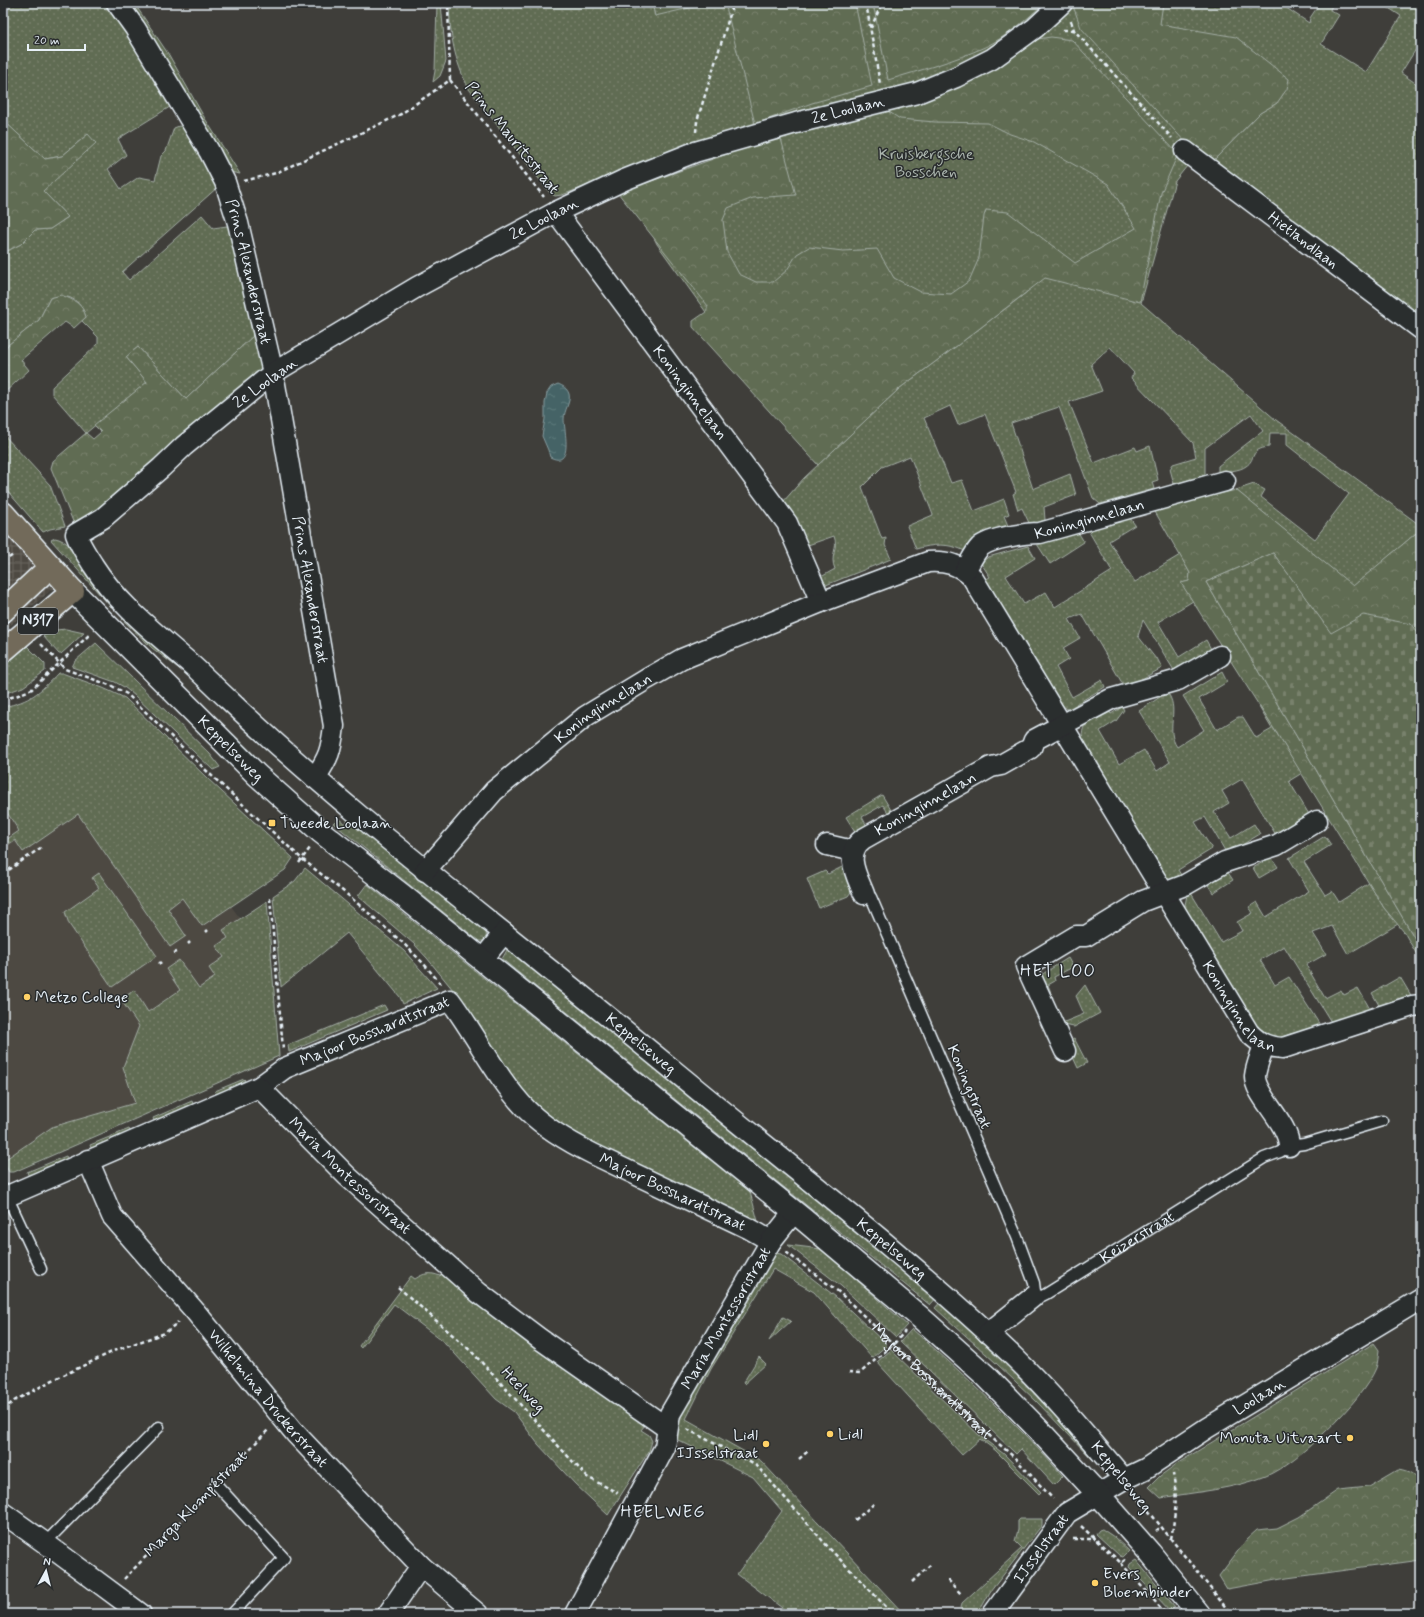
<svg xmlns="http://www.w3.org/2000/svg" width="1424" height="1617" font-family="Mynerve,sans-serif">
  <defs>
    <pattern id="industrial-grid" width="8" height="8" patternUnits="userSpaceOnUse"><rect width="8" height="8" fill="#4e4a43"/><path d="M0 4h8M4 0v8" fill="none" stroke="#68655f"/></pattern>
    <pattern id="green-dots" width="8" height="8" patternUnits="userSpaceOnUse"><rect width="8" height="8" fill="#616c53"/><path d="M2 2h.1M6 6h.1" fill="none" stroke="#78816c" stroke-width="1.8" stroke-linecap="round"/></pattern>
    <pattern id="forest-crowns" width="20" height="18" patternUnits="userSpaceOnUse"><rect width="20" height="18" fill="#616c53"/><path d="M2 6a3 3 0 1 1 6 0M12 15a3 3 0 1 1 6 0" fill="none" stroke="#78816c"/></pattern>
    <pattern id="cemetery-stones" width="16" height="16" patternUnits="userSpaceOnUse"><rect width="16" height="16" fill="#616c53"/><path d="M2 7V4a2 2 0 0 1 4 0v3zM10 15v-3a2 2 0 0 1 4 0v3z" fill="#78816c"/></pattern>
    <pattern id="water-ripples" width="26" height="14" patternUnits="userSpaceOnUse"><rect width="26" height="14" fill="#456466"/><path d="M2 4q2-2 4 0t4 0M15 11q2-2 4 0t4 0" fill="none" stroke="#607b7d"/></pattern>
  </defs>
  <rect width="100%" height="100%" fill="#3f3e3a"/>
  <filter id="ink" filterUnits="userSpaceOnUse"><feTurbulence type="fractalNoise" baseFrequency=".025" numOctaves="2"/><feDisplacementMap in="SourceGraphic" scale="8" xChannelSelector="R" yChannelSelector="G"/><feConvolveMatrix kernelMatrix="1 2 1 2 8 2 1 2 1" color-interpolation-filters="sRGB"/></filter>
  <g filter="url(#ink)">
    <path fill="#4e4a43" d="M3,752L129,769L251,933L258,1066L140,1116L14,1172H11L3,1162Z"/>
    <path fill="url(#industrial-grid)" d="M3,516L58,584L3,632Z"/>
    <path fill="url(#green-dots)" stroke="#a4aea6" d="M3,3H107L173,105L118,139L126,155L108,169L121,189L139,177L155,180L161,156L166,151L174,128L179,126L186,129L219,186L122,272L129,280L202,215L213,228L234,225L253,336L186,399L138,347L126,357L147,382L86,433L52,394V387L98,344V337L82,321L86,317C80,299 68,293 50,298L39,320L3,349V253L21,244L35,230L50,229L68,217L43,191L88,134L62,156L45,159L3,120Z
      M123,3H134L169,55L204,117L240,174L230,172Z
      M437,3H441L446,61L440,76L433,82L435,71Z
      M449,3H652L655,16L697,3H1235L1247,5L1248,3H1279L1309,23L1310,18L1320,3H1333L1330,10L1339,15L1321,44L1366,72L1401,16L1381,3H1421V41L1401,73L1421,87V317L1212,162L1260,113L1277,103L1268,65L1175,181L1141,303L1276,420L1413,520L1421,526V529L1353,587L1236,490L1254,484L1265,490L1261,497L1315,539L1349,494L1287,445V433H1270L1269,447C1249,449 1256,460 1246,466C1240,471 1226,471 1218,473V466L1263,431L1251,414L1205,448V475L1174,484L1170,469L1173,464L1196,457L1193,443L1131,378L1134,373L1110,347L1091,364L1102,391L1069,402L1094,463L1135,447L1137,451L1150,446L1158,480L1152,482L1154,489L1100,504L1093,498L1059,407L1011,423L1033,489L1070,474L1076,495L1044,507L1045,520L1030,525L1022,508L1018,510L1013,494L1016,492L985,414L958,425L950,406L924,418L951,483L962,480L974,511L1004,499L1009,514L1004,516L1009,528L965,551C949,543 933,544 916,549L907,526L933,515L910,456L882,467L862,487L882,539L886,538L885,545L891,559L826,585L821,577L835,569C829,556 839,548 834,536L808,545L795,521L783,502L804,478L900,388L958,345L1027,292L808,454L657,244L641,211L764,163L740,130L562,195L555,196L550,193L469,89C454,60 450,35 449,3Z
      M3,434L50,485L65,526L50,529L43,532L3,486Z
      M1130,518L1135,525L1109,541L1135,582L1180,555L1190,573L1189,581L1182,583L1193,601L1158,622L1179,657L1206,640L1211,649L1175,672L1143,620L1138,636L1156,659L1157,658L1162,668L1125,688L1082,614L1069,619L1080,638L1063,648L1069,659L1056,667L1072,697L1102,680L1105,687L1076,704L1078,709C1072,711 1068,710 1063,706L983,581L990,577L981,563L988,557L1028,546L1035,558L1006,576L1024,604L1046,592L1055,607L1112,571L1088,530Z
      M1078,532L1084,542L1050,564L1037,544Z
      M55,538C76,541 102,587 114,605L111,607L51,540Z
      M125,617L185,668L182,671L152,648L122,619Z
      M66,629L84,633L61,654H59L43,636L56,630Z
      M96,643L210,754L220,767L213,770L135,696L124,687L115,682L72,667L75,661Z
      M27,646L45,664V671L23,687L3,694V667Z
      M1222,672L1227,682L1199,699L1217,730L1238,717H1243L1256,738L1272,729L1259,707H1260L1302,773L1289,781L1310,816L1276,835L1242,779L1222,791L1229,803L1214,812L1231,838L1254,824L1260,834L1227,854L1205,817L1195,822L1212,849L1178,870L1184,880L1180,882L1166,881L1082,742C1081,720 1091,718 1108,709L1111,714L1122,707L1124,710L1116,721L1100,731L1119,764L1144,750L1157,771L1170,762L1139,711L1163,695H1169C1179,712 1165,729 1177,747L1204,730L1183,696Z
      M58,673H62L103,688L125,698L207,778L293,858L285,870L202,926L182,898L168,909L186,936L170,947L78,814L23,852L15,840L3,848V842L19,831L3,806V707C31,701 39,693 58,673Z
      M882,795L894,815L891,817L883,805L862,817L869,830L856,833L846,817Z
      M338,818L345,824L350,818L487,930L486,938L483,941H479L333,823Z
      M1325,836L1331,845L1304,862L1325,895L1332,891L1339,902L1369,883L1384,908L1398,924L1348,954L1332,926L1313,933L1326,954L1306,965L1325,998L1341,990L1344,995L1358,988L1370,1009L1331,1022L1284,946L1260,960L1275,985L1289,977L1320,1025L1272,1040L1259,1031L1184,910L1187,895L1191,893L1221,942L1242,931L1237,922L1253,913L1249,907L1257,902L1266,917L1309,891L1289,858Z
      M1271,857L1278,867L1259,878L1253,868Z
      M846,865L853,889L848,896L819,908L807,879L825,871L828,874Z
      M305,868L404,951L437,988L403,1004L400,997L347,933L281,987L273,896L295,881Z
      M1227,871L1233,880L1213,893L1207,883Z
      M99,873L157,956L112,987L69,924L65,912L99,888L92,878Z
      M367,884L750,1192L759,1225L576,1137L546,1114L519,1087L462,1001L427,958L414,944L358,896Z
      M267,901L279,1056L14,1172H9L3,1161L52,1127L135,1103L123,1067L139,1026L121,1000L134,990L148,1012L180,990L166,969L179,960L199,988L215,977L209,968L224,957L216,946L228,938L223,930Z
      M510,949L938,1296L930,1305L531,983L502,959L507,950Z
      M1068,958L1073,967L1054,977L1055,981L1048,985L1053,998L1051,999L1041,975Z
      M1400,977L1412,997L1380,1007L1372,993Z
      M1085,985L1100,1013L1074,1027L1063,1025L1062,1023L1084,1014L1076,996Z
      M384,1005L387,1010L289,1052L288,1045Z
      M1074,1038L1087,1063L1078,1068L1072,1055L1074,1053L1070,1040Z
      M244,1079L245,1080L232,1090L217,1097L215,1091Z
      M192,1101L194,1106L155,1123L153,1118Z
      M129,1129L131,1133L92,1150L90,1145Z
      M66,1156L68,1160L29,1177L27,1172Z
      M788,1245L821,1249L847,1271L907,1325L896,1337L841,1286Z
      M775,1253L781,1254L836,1297L887,1345L872,1358L814,1292L773,1269L711,1369L686,1419L761,1461L904,1614H790L737,1574L782,1511L753,1477L674,1438L676,1422Z
      M444,1272L645,1425L641,1430L649,1435L652,1441L649,1451L608,1515L575,1484L538,1444L514,1412L496,1399L445,1343L394,1304L361,1348L359,1346L411,1276L415,1279C424,1273 430,1272 440,1276Z
      M942,1300L1009,1363L1095,1457L1096,1463L1036,1401L996,1363L935,1308Z
      M783,1317L791,1321L769,1341Z
      M912,1329C965,1375 1016,1423 1063,1476L1054,1485L1021,1449L1016,1454L900,1342Z
      M891,1350L981,1437L1004,1454L1041,1492L1039,1494L995,1450L980,1439L962,1455L877,1362Z
      M759,1357L766,1364L744,1384L743,1383Z
      M1020,1519H1042V1525L990,1592L978,1614H965L961,1608L962,1603L1022,1548L1015,1541L1018,1530V1521Z
      M1102,1529L1114,1537L1129,1551L1123,1557L1120,1556L1096,1534L1099,1530Z
      M1136,1560L1175,1607L1170,1611L1129,1567L1130,1564Z"/>
    <path fill="url(#forest-crowns)" stroke="#a4aea6" d="M652,3H711L655,16Z
      M725,3H855L872,86L812,103L755,124Z
      M873,3H1044C1028,19 1006,37 985,47C954,61 921,70 888,80Z
      M1072,3H1163L1160,24L1236,37L1289,79L1287,89L1277,103L1260,113L1212,162L1186,143L1081,28Z
      M1051,37L1072,40L1178,154L1161,193L1140,302L1045,278L958,345L900,388L818,465L693,327V321L706,312L708,306L618,193L780,135L796,195L753,198L728,208L723,220L727,252L739,274L756,282H773L787,270L797,254L809,247L843,251L877,249L894,278L921,292L951,294L969,281L979,258L984,216L986,210L1008,212L1075,263L1136,228L1108,184L1034,142L1010,134L988,123L935,122L900,119L883,108L1031,40Z
      M3,120L45,159L62,156L88,134L96,143L43,191L68,217L50,229L35,230L21,244L3,253Z
      M61,295C74,300 82,303 86,317L74,328L65,322L21,360L29,370L3,394V349L39,320L50,298Z
      M249,305L262,369L108,506L74,524L51,468L53,461L86,433L93,439L101,432L94,425L147,382L126,357L138,347L186,399L253,336Z
      M1236,490L1353,586L1421,529V638L1410,624L1331,634L1273,553L1206,582L1421,949V962L1404,932L1384,908L1281,740L1181,583L1189,581L1190,573L1154,510Z
      M1374,1343L1379,1350C1378,1356 1378,1363 1376,1368C1363,1400 1298,1463 1266,1476C1235,1489 1195,1492 1161,1498L1149,1487L1160,1476L1178,1463Z
      M1398,1470C1410,1472 1415,1475 1421,1486V1560L1287,1578L1227,1589L1219,1576L1247,1539L1257,1530L1277,1528L1299,1517L1338,1490L1369,1487Z"/>
    <path fill="url(#cemetery-stones)" stroke="#a4aea6" d="M1273,553L1331,633L1363,615L1411,624L1421,638V949L1206,582Z"/>
    <path fill="url(#water-ripples)" stroke="#869ca0" d="M558,384C563,386 567,388 569,394C571,402 564,410 564,419C564,430 574,469 550,457L548,450L542,436L545,419V403L547,393L551,387Z"/>
    <g fill="none" stroke-linecap="round" stroke-linejoin="round">
      <g stroke="#e8f1f8" stroke-width="13">
        <g id="service">
          <path id="s2" d="M864,894L871,897L1017,1237L1034,1283L1035,1291L1033,1297H1040L1046,1294L1264,1158L1280,1152L1289,1146L1304,1144L1382,1121"/>
          <path d="M7,1196L41,1269"/>
          <path d="M216,1484L284,1558L232,1614"/>
          <path d="M45,1543L159,1427"/>
        </g>
      </g>
      <g stroke="#e8f1f8" stroke-width="23">
        <g id="minor">
          <path id="s3" d="M117,3L135,28L209,151L225,182L238,223L273,373L334,726C331,751 329,757 315,778"/>
          <path id="s4" d="M1062,3L1035,28L992,59L956,77L917,93L796,123L695,152L624,180L556,212L417,287L273,373L184,446L161,468L103,518L76,534C80,546 87,555 93,565C119,606 157,634 193,666C205,677 217,689 229,700C331,797 441,882 550,970C619,1025 686,1081 754,1136C843,1208 932,1279 1014,1357C1054,1396 1088,1437 1124,1479"/>
          <path id="s5" d="M1185,151L1421,329"/>
          <path id="s6" d="M556,212L787,523L821,602L928,562C946,561 959,564 972,577L1249,1033C1260,1044 1268,1047 1283,1048L1412,1006L1421,1005"/>
          <path id="s7" d="M965,571C970,563 974,553 980,547C990,538 1026,533 1040,533L1225,481"/>
          <path d="M827,845L853,851"/>
          <path id="s8" d="M425,871L494,791L586,716L647,679L682,659L821,602"/>
          <path id="s9" d="M864,894C857,876 843,854 863,839L991,767L1001,765L1031,748L1034,740L1111,699L1178,680L1220,656"/>
          <path d="M482,960L504,933"/>
          <path d="M1264,1045C1261,1055 1256,1066 1255,1076C1254,1095 1289,1123 1289,1146"/>
          <path d="M1065,1051L1026,966L1076,936H1086L1143,901L1185,885L1225,862L1277,845L1317,821"/>
          <path id="s10" d="M259,1087L285,1068L450,1000C476,1035 497,1079 527,1110C546,1129 569,1142 593,1154L750,1229L771,1241"/>
          <path id="s11" d="M88,1160L112,1216L194,1310L295,1433L421,1566L478,1614"/>
          <path id="s12" d="M3,1198L259,1087L347,1176L479,1293L540,1339L667,1428"/>
          <path d="M988,1333L1033,1297"/>
          <path d="M3,1513L45,1543L141,1614"/>
          <path d="M388,1614L421,1566"/>
          <path id="s13" d="M575,1614L665,1447L670,1414L771,1241L794,1212"/>
          <path id="s14" d="M993,1614L1067,1513L1124,1479L1145,1469L1207,1428L1421,1299"/>
        </g>
      </g>
      <g stroke="#e8f1f8" stroke-width="25">
        <g id="secondary">
          <path id="s15" d="M73,591L257,775L321,832L402,895L803,1219L921,1318L986,1376L1037,1428L1098,1494L1150,1553L1199,1614"/>
        </g>
      </g>
      <g stroke="#e8f1f8" stroke-width="25">
        <path id="primary" d="M3,513L73,591L3,651
          M3,611L50,567"/>
      </g>
      <g stroke="#e8f1f8" stroke-width="2.5" stroke-dasharray="4 3" stroke-linecap="butt">
        <path d="M866,3L880,84"/>
        <path d="M1071,21L1074,30L1172,138"/>
        <path d="M871,28L882,3"/>
        <path d="M1063,30H1074"/>
        <path d="M450,80L544,197"/>
        <path d="M696,132L697,121L732,8L738,3"/>
        <path d="M244,181L276,173L401,114L450,80L448,3"/>
        <path d="M3,562L13,555"/>
        <path d="M41,644L65,669L112,686L127,694L212,776L302,859L349,896L403,943L423,963L441,984"/>
        <path d="M3,699L16,696L32,689L89,635"/>
        <path d="M299,863L310,848"/>
        <path d="M3,867L6,871"/>
        <path d="M3,874L42,847"/>
        <path d="M270,898L283,1049"/>
        <path d="M206,932L208,930"/>
        <path d="M188,944L190,942"/>
        <path d="M174,953L177,952"/>
        <path d="M159,964L161,962"/>
        <path id="s1" d="M786,1252L840,1293L984,1431L1014,1457L1053,1499"/>
        <path d="M398,1287L472,1352L587,1477L618,1493"/>
        <path d="M849,1372L860,1373L894,1344L905,1331"/>
        <path d="M3,1410L14,1401L51,1381L116,1350L165,1333L178,1322"/>
        <path d="M687,1429L757,1466L829,1548L893,1614"/>
        <path d="M799,1459L808,1451"/>
        <path d="M226,1474L268,1430"/>
        <path d="M1135,1494L1231,1614"/>
        <path d="M855,1520L876,1502"/>
        <path d="M1081,1526L1121,1563L1128,1558"/>
        <path d="M1156,1531L1161,1527"/>
        <path d="M1073,1539H1095"/>
        <path d="M1171,1539C1175,1515 1178,1498 1173,1474"/>
        <path d="M1121,1563L1166,1614"/>
        <path d="M124,1579L207,1494"/>
        <path d="M948,1580L962,1595"/>
        <path d="M912,1582L932,1563"/>
      </g>
      <use href="#service" stroke="#2a2d2e" stroke-width="10"/>
      <use href="#minor" stroke="#2a2d2e" stroke-width="20"/>
      <use href="#secondary" stroke="#2a2d2e" stroke-width="22"/>
      <use href="#primary" stroke="#726b5a" stroke-width="22"/>
    </g>
  </g>
  <g fill="#ffd166" stroke="#2a2d2e" stroke-width="1.5">
    <rect x="268" y="819" width="8" height="8" rx="2"/>
    <circle cx="27" cy="997" r="4"/>
    <circle cx="830" cy="1434" r="4"/>
    <circle cx="1350" cy="1438" r="4"/>
    <circle cx="766" cy="1444" r="4"/>
    <circle cx="1095" cy="1583" r="4"/>
  </g>
  <g text-anchor="middle" dominant-baseline="central" stroke-width="3" stroke-linejoin="round" paint-order="stroke">
    <rect fill="#2a2d2e" stroke="#afb6bb" stroke-width="1" x="18" y="608" width="40" height="26" rx="3"/>
    <g font-size="15" font-weight="bold" fill="#e8f1f8">
      <text x="38" y="621">N317</text>
    </g>
    <g font-size="16" fill="#e8f1f8" stroke="#2a2d2e">
      <text transform="translate(848 110) rotate(-14)">2e Loolaan</text>
      <text transform="translate(512 138) rotate(51)">Prins Mauritsstraat</text>
      <text transform="translate(544 219) rotate(-27)">2e Loolaan</text>
      <text stroke="none"><textPath href="#s5" startOffset="148">Hietlandlaan</textPath></text>
      <text stroke="none"><textPath href="#s3" startOffset="302">Prins Alexanderstraat</textPath></text>
      <text transform="translate(265 383) rotate(-36)">2e Loolaan</text>
      <text stroke="none"><textPath href="#s6" startOffset="225">Koninginnelaan</textPath></text>
      <text stroke="none"><textPath href="#s7" startOffset="142">Koninginnelaan</textPath></text>
      <text stroke="none"><textPath href="#s3" startOffset="626">Prins Alexanderstraat</textPath></text>
      <text stroke="none"><textPath href="#s8" startOffset="243">Koninginnelaan</textPath></text>
      <text stroke="none"><textPath href="#s15" startOffset="223">Keppelseweg</textPath></text>
      <text stroke="none"><textPath href="#s9" startOffset="132">Koninginnelaan</textPath></text>
      <text stroke="none"><textPath href="#s6" startOffset="1143">Koninginnelaan</textPath></text>
      <text stroke="none"><textPath href="#s10" startOffset="129">Majoor Bosshardtstraat</textPath></text>
      <text stroke="none"><textPath href="#s4" startOffset="1898">Keppelseweg</textPath></text>
      <text transform="translate(969 1087) rotate(67)">Koningstraat</text>
      <text stroke="none"><textPath href="#s12" startOffset="406">Maria Montessoristraat</textPath></text>
      <text stroke="none"><textPath href="#s10" startOffset="513">Majoor Bosshardtstraat</textPath></text>
      <text stroke="none"><textPath href="#s2" startOffset="562">Keizerstraat</textPath></text>
      <text stroke="none"><textPath href="#s4" startOffset="2222">Keppelseweg</textPath></text>
      <text stroke="none"><textPath href="#s13" startOffset="334">Maria Montessoristraat</textPath></text>
      <text stroke="none"><textPath href="#s1" startOffset="195">Majoor Bosshardtstraat</textPath></text>
      <text transform="translate(523 1390) rotate(47)">Heelweg</text>
      <text stroke="none"><textPath href="#s14" startOffset="350">Loolaan</textPath></text>
      <text stroke="none"><textPath href="#s11" startOffset="301">Wilhelmina Druckerstraat</textPath></text>
      <text transform="translate(1121 1477) rotate(51)">Keppelseweg</text>
      <text transform="translate(196 1504) rotate(-46)">Marga Klompéstraat</text>
      <text stroke="none"><textPath href="#s14" startOffset="81">IJsselstraat</textPath></text>
    </g>
    <g font-size="16" fill="#abb5ae" stroke="#2a2d2e">
      <text x="926" y="154">Kruisbergsche<tspan x="926" dy="18">Bosschen</tspan></text>
    </g>
    <g font-size="16" fill="#e8f1f8" stroke="#2a2d2e" text-anchor="start">
      <text x="280" y="823">Tweede Loolaan</text>
      <text x="35" y="997">Metzo College</text>
      <text x="838" y="1434">Lidl</text>
      <text x="758" y="1435" text-anchor="end">Lidl<tspan x="758" dy="18">IJsselstraat</tspan></text>
      <text x="1342" y="1438" text-anchor="end">Monuta Uitvaart</text>
      <text x="1103" y="1574">Evers<tspan x="1103" dy="18">Bloembinder</tspan></text>
    </g>
    <g font-size="17" letter-spacing="1" fill="#e8f1f8" stroke="#2a2d2e">
      <text x="1058" y="971">HET LOO</text>
      <text x="663" y="1512">HEELWEG</text>
    </g>
  </g>
  <rect width="1424" height="1617" fill="none" stroke="#2a2d2e" stroke-width="16"/>
  <rect x="8" y="8" width="1408" height="1601" fill="none" stroke="#e8f1f8" stroke-width="1.5" filter="url(#ink)"/>
  <g transform="translate(46 1571) rotate(7)" stroke="#2a2d2e" stroke-width="3" paint-order="stroke">
  <path d="M0-3L7 15L0 10L-7 15Z" fill="#e8f1f8"/>
  <text y="-6" font-size="11" font-weight="bold" text-anchor="middle" fill="#e8f1f8">N</text>
  </g>
  <path d="M28 44v6h57v-6" fill="none" stroke="#e8f1f8" stroke-width="2"/>
  <text x="34" y="44" font-size="12" fill="#e8f1f8" stroke="#2a2d2e" stroke-width="3" paint-order="stroke">20 m</text>
</svg>
